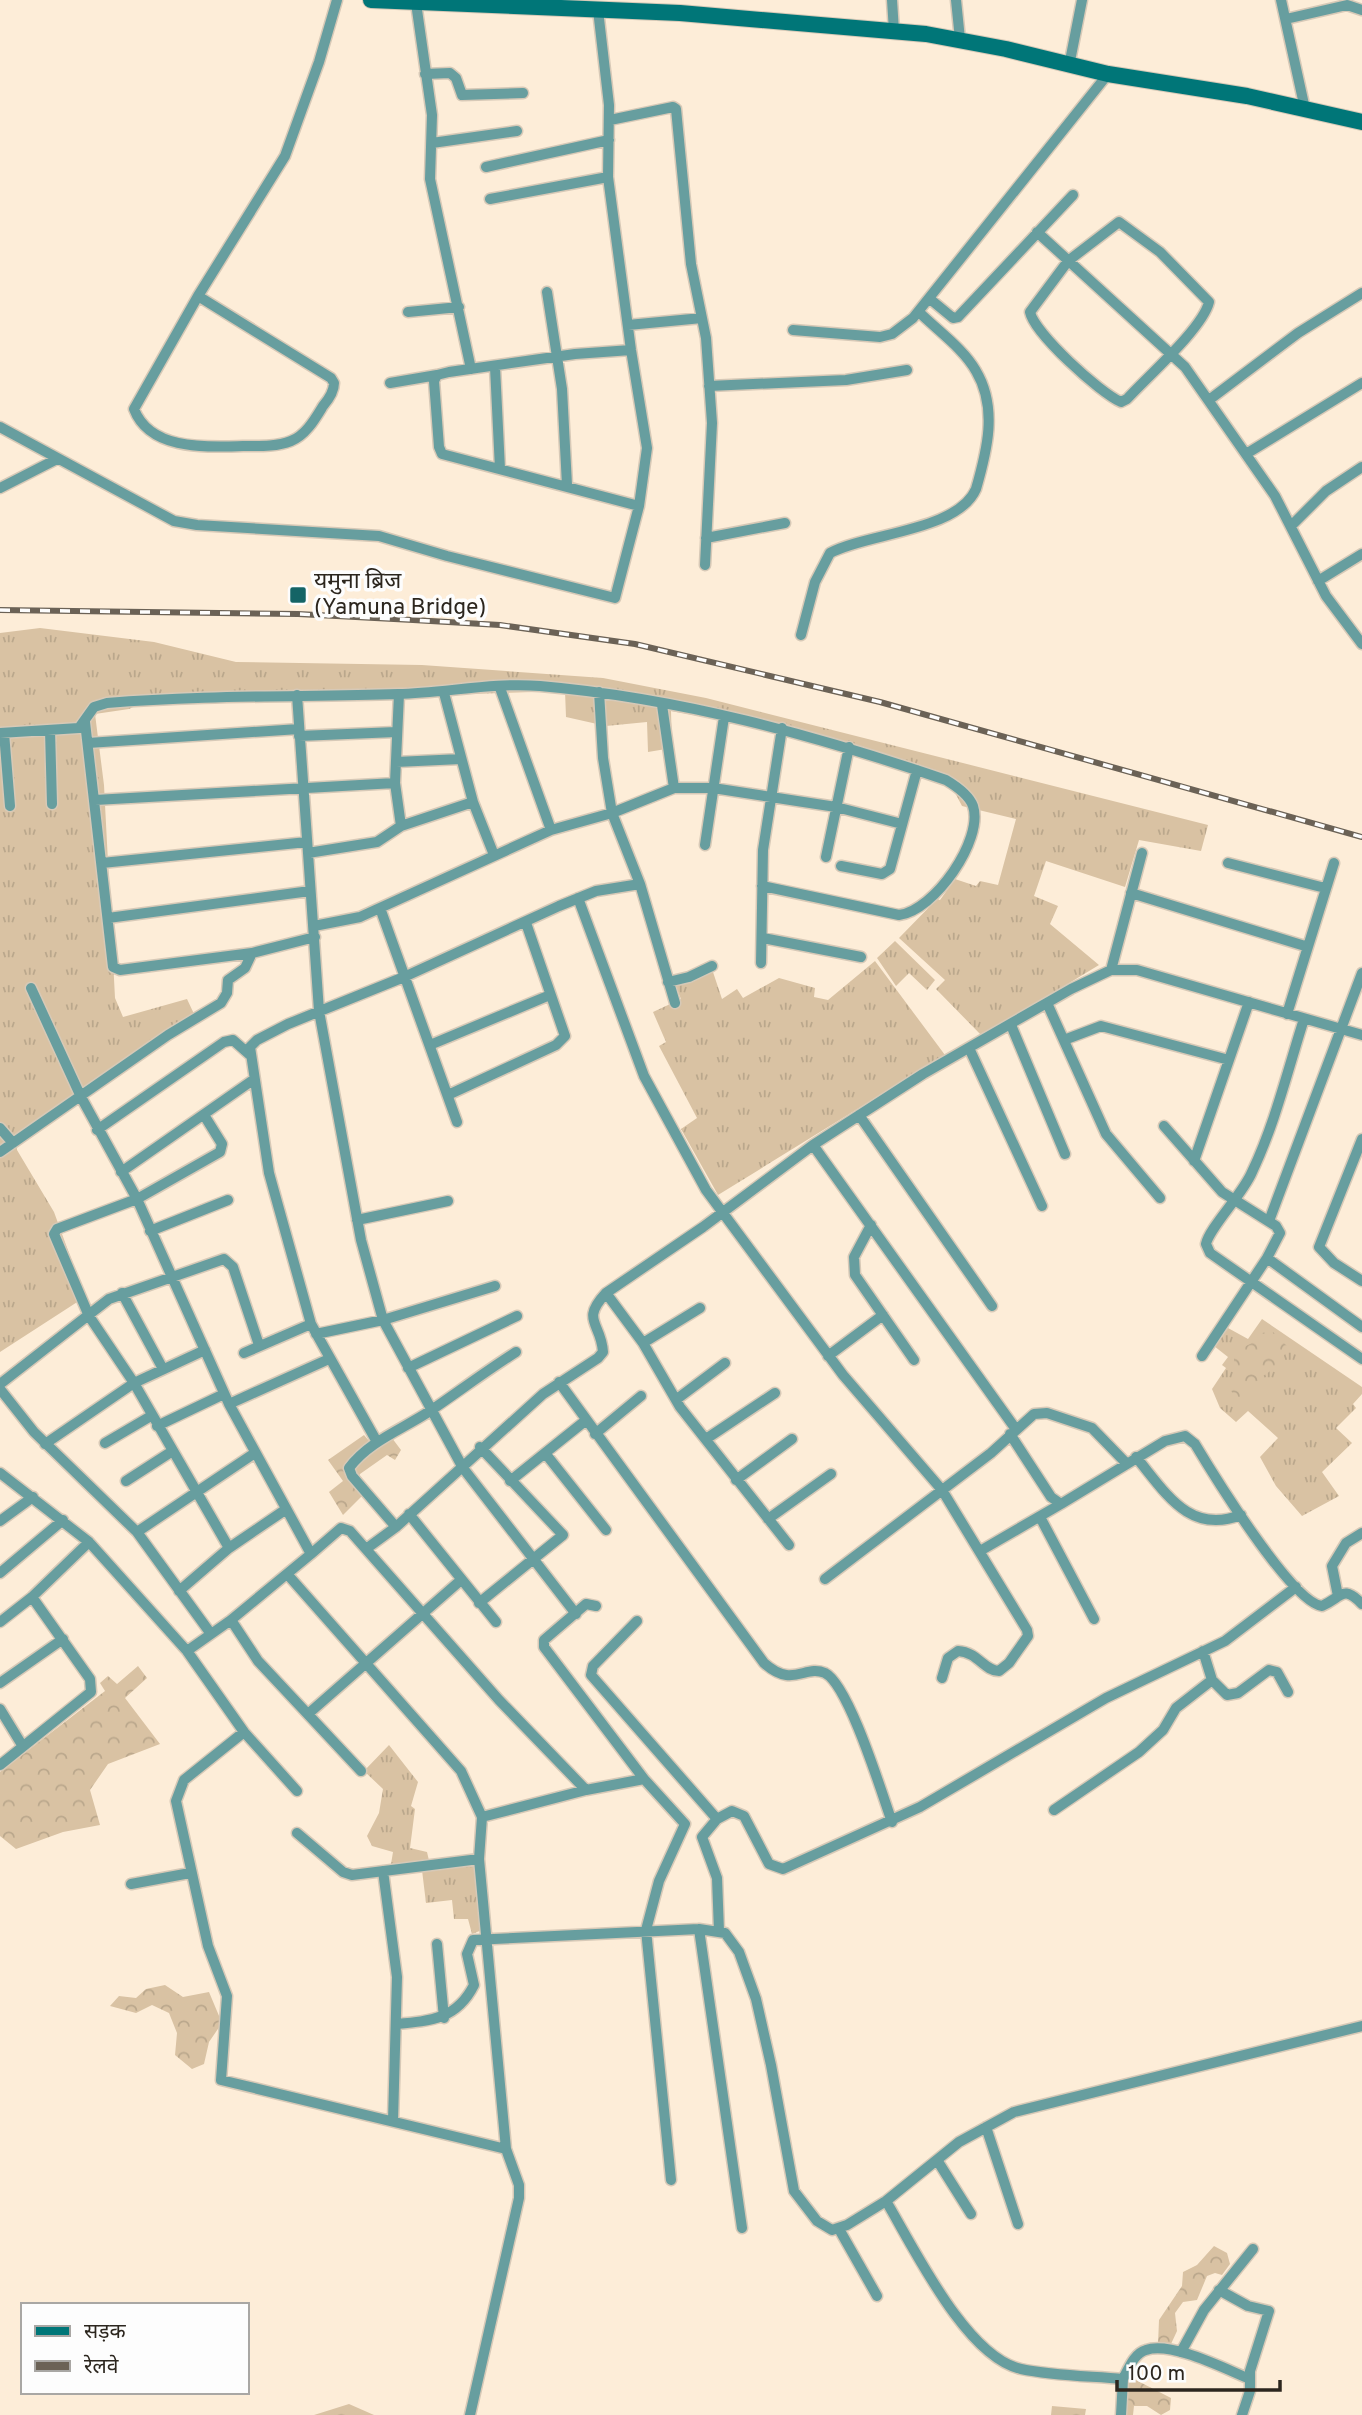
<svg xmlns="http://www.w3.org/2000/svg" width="1362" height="2415" font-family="Overpass,'Noto Sans Devanagari',sans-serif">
  <defs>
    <pattern id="grass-tufts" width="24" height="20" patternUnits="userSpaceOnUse" patternTransform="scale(1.75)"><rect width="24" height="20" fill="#d9c2a3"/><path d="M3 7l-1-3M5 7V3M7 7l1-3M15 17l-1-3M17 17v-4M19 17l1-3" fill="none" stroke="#baa78c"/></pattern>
    <pattern id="forest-crowns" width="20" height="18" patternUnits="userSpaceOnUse" patternTransform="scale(1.75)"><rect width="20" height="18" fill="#d9c2a3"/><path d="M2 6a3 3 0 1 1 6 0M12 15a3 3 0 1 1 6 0" fill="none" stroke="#baa78c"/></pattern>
  </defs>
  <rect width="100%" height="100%" fill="#fdedd8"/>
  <path fill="url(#grass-tufts)" d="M40,628L154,642L236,662L422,665L603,678L706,698L1208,825L1201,851L1139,840L1125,887L1046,861L1034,896L1058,906L1050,924L1099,965L982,1036L936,989L945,980L899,938L937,899L940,900L955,879L976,886L980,881L998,885L1016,819L962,806L952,787L939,780L777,730L671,711L672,748L648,752L647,722L606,726L566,717L565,691L139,704L129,709L95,714L104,785L115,998L123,1017L187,999L195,1016L167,1031L17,1133V1150L54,1212L85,1297L0,1352V633Z
    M895,941L935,980L927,990L909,973L896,986L877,958Z
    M875,961L945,1055L718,1195L681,1129L697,1118L659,1046L666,1042L653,1012L681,999L675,985L713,972L722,999L737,989L743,998L779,978L815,988L814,997L828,1000Z
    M1262,1319L1362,1387V1394L1353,1404L1356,1408L1336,1428L1352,1443L1322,1472L1339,1496L1302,1516L1276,1486L1260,1457L1278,1438L1248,1411L1236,1422L1220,1408L1212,1389L1226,1368L1222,1365L1228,1357L1214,1346L1228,1328L1248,1339Z
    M389,1745L418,1782L411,1806L415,1809L410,1848L427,1852L431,1869L475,1863L482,1930L472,1934L468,1919H454L452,1900L426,1903L421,1862L391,1864L393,1852L372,1846L367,1836L379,1813L383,1789L364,1771Z"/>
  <path fill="url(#forest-crowns)" d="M1273,1332L1288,1347C1282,1362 1275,1369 1261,1377L1255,1395L1236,1405L1229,1383L1234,1374V1352L1252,1343L1260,1333Z
    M364,1435L375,1448L392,1438L401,1450L395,1460L387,1455L360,1474L355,1486L362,1496L343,1515L329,1492L343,1481L328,1460Z
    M138,1666L147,1678L125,1698L160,1744L108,1764L90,1790L100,1825L63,1832L16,1849L0,1836V1772L105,1691L100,1683L108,1676L117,1684Z
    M165,1985L183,1997L209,1992L222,2023L209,2042L204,2064L192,2069L175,2055L177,2033L169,2013L152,2005L136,2013L110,2006L119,1996L136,1998L146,1989Z
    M1214,2246L1227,2253L1230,2264L1222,2275L1215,2273L1207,2276L1197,2300L1183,2302L1175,2313L1177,2331L1171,2344H1158L1159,2320L1182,2286L1183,2272L1197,2265Z
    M1130,2377L1171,2398L1170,2410L1161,2415L1147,2406H1134L1133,2415H1124L1125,2383Z
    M349,2404L374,2415H314Z
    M1052,2406L1086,2409L1085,2415H1051Z"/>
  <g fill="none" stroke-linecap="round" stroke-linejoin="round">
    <g stroke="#d7c9b7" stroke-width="13">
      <path id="street" d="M892,0L894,31
        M956,0L960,39
        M1281,0L1305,109
        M416,3L432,115L430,179L471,369
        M1286,19L1347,5L1362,10
        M1069,66L1082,0
        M425,74L450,73L456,78L462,95L523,93
        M610,120L673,107L676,109L691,264L706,338L712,423L705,565
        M432,143L517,131
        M486,167L609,140
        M490,199L608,177
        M1119,222L1160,252L1209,302C1203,328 1147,377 1127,399L1121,402C1100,393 1034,333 1030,312L1068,261Z
        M1037,232L1185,367L1275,496L1326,596L1362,644
        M547,292L562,389L567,485
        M198,296L331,378L334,383C334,392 329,399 323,406C315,419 306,435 291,441C276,447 258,446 243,446C207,447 150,451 134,409L198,296L285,156L319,62L337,0
        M930,299L953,318L958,317L1073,195
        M408,312L459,307
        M628,325L702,318
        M793,330L880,337L892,334L913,318L1108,74
        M631,350L575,354L449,372L437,375L434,381L439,447L442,454L639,506
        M495,367L500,469
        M390,383L437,375
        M709,386L846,380L907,370
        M1209,400L1298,333L1362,293
        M0,427L174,521L197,525L379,536L447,556L615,598L639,506L647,448L631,350L608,177L609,105L598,10
        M1246,454L1362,383
        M0,488L57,459
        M1291,526L1326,491L1362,467
        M706,538L785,523
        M1318,581L1362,554
        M801,635L815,582L830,553C867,533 958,531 976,489C987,451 998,408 976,371C964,349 937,330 919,312
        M500,688L551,830
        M599,692L603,758L612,813L640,884L675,1003
        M444,693L473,802L494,855
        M297,695L319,1011L361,1240L383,1320L463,1468L576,1614
        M662,705L674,788
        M85,722L113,967L120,970L252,953L315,937
        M50,730L52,804
        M0,733L79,728L94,707L107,703C204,695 301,697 398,694C445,693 494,682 540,686C679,698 815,735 946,780C956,786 969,795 973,806C984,840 934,911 899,915L762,886
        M4,733L10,806
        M299,736L396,732
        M88,743L299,729
        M396,762L461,759
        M95,800L395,783
        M401,826L473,802
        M705,845L724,717
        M308,853L377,842L401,826L395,783L399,694
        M826,857L849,747
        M102,863L307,842
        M1228,863L1325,888
        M841,866L882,874L890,869L917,770
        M1131,893L1305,946
        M578,898L644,1076L706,1190L843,1375L942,1490L1027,1630L1028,1636L1009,1663L999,1671C984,1671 978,1652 958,1651L948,1658L942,1678
        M380,908L457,1122
        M108,918L310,891
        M314,926L360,917L551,830L612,813L674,788H713L836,807L902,824
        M763,938L861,957
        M761,963L763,850L782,728
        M1111,970L1142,853
        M668,982L689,977L712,966
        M31,988L81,1097L137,1199L229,1404L311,1554L341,1528L350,1531L499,1700L586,1790L644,1779L685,1824L659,1881L646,1930L671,2180
        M1047,1003L1106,1134L1160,1198
        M1287,1014L1334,863
        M1304,1019C1288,1069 1275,1124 1252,1172C1243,1194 1209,1228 1206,1244L1210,1253L1362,1359
        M1011,1025L1065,1154
        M1064,1040L1101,1026L1229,1060
        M430,1045L550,995
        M969,1048L1042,1206
        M448,1095L556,1045L565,1036L526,923
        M204,1115L222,1144L220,1152L137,1199L57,1229L54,1234L89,1316L134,1383L229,1548
        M859,1115L992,1306
        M1164,1126L1222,1192L1276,1226L1280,1233L1267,1258L1202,1356
        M0,1128L13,1143
        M97,1130L224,1042L233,1040L250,1055
        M1362,1139L1319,1247L1334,1263L1362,1281
        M813,1145L1015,1428
        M0,1152L168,1035L221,1003L227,993L228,980L245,968L252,953
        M1194,1161L1249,1002
        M121,1172L253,1080
        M357,1220L448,1201
        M1269,1221L1362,973
        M871,1225L854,1257L855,1275L914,1360
        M150,1231L228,1200
        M1267,1258L1362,1327
        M122,1293L163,1369
        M606,1293L643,1343L680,1407L789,1545
        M316,1334L383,1320L495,1286
        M643,1343L700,1308
        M244,1353L311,1324
        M828,1356L883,1315
        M408,1368L517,1316
        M559,1382L764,1663C793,1689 805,1664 825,1673C849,1685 882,1794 892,1822
        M0,1384L109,1299L224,1259L233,1267L259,1345
        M0,1389L34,1432L137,1532L211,1634
        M677,1399L725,1363
        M229,1404L329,1359
        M157,1426L224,1394
        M595,1434L641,1396
        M1010,1434L1051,1497L1061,1504L1165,1441L1185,1436L1195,1444C1213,1474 1292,1603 1322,1606C1342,1597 1343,1584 1362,1604
        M706,1439L775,1393
        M377,1442L311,1324L269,1173L250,1047L257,1040L288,1024L404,977L559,906L596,891L640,884
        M105,1443L151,1416
        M45,1444L134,1383L205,1350
        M545,1453L606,1530
        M1136,1457C1166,1493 1189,1535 1241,1515
        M0,1473L89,1542L187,1651L244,1732L297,1791
        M736,1480L792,1439
        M126,1481L171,1452
        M510,1481L585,1421
        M409,1514L496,1622
        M1040,1517L1094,1619
        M768,1519L831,1474
        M0,1521L33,1497
        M396,1527L352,1476L349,1468C369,1441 403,1429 430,1411C458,1392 486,1371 516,1352
        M137,1532L255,1453
        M366,1549L396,1527L543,1394L598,1358L603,1352C601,1322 580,1321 606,1293L703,1227L813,1145L923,1074L1071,989L1111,970H1137L1362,1035
        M980,1551L1061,1504
        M0,1573L63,1520
        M288,1575L461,1771L482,1817L479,1859L506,2149L519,2185V2198L470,2415
        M825,1579L991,1453L1034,1414L1047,1413L1092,1428L1127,1464
        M179,1591L229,1548L285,1510
        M1338,1596L1332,1566L1346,1543L1362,1533
        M479,1603L563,1535L480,1447
        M596,1606L586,1604L544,1640V1647L644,1779
        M231,1620L258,1661L361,1771
        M637,1621L593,1666L591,1675L717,1819
        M0,1622L32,1597L89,1542
        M187,1651L231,1620L311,1554
        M1203,1651L1212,1680L1227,1695L1238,1693L1269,1670L1277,1672L1288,1692
        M0,1683L63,1639
        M0,1709L22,1745
        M308,1714L461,1580
        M244,1732L184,1780L176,1801L208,1946L227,1996L221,2080L506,2149
        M0,1765L91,1692L90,1679L32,1597
        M1054,1810L1139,1752L1163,1730L1176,1708L1212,1680
        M482,1817L586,1790
        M297,1833L343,1872L352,1875L479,1859
        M383,1871L397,1977L393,2121
        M131,1884L190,1873
        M699,1929L742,2228
        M719,1931L717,1878L702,1837L717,1819L732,1811L744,1816L769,1864L783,1869L920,1807L1106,1698L1225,1641L1296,1587
        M437,1944L444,2018
        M396,2024C431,2021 457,2019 474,1985L467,1954L473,1940L699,1929L725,1933L739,1952L756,1999L771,2065L794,2191L817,2221L832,2230L847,2225L886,2201L959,2142L1014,2112L1362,2026
        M986,2127L1018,2224
        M937,2160L971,2214
        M886,2201C914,2248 966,2357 1021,2369C1054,2376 1090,2376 1123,2379C1128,2370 1134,2353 1146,2350C1171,2341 1225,2369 1250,2379
        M839,2229L877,2296
        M1219,2290L1248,2306L1269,2311L1250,2371V2391L1242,2415
        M1181,2352L1204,2310L1253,2249
        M1121,2415L1123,2379"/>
    </g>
    <g stroke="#d7c9b7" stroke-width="18">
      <path id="secondary" d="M371,0L680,13L926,34L1006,49L1108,74L1247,96L1362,122"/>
    </g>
    <use href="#street" stroke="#679e9f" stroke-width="10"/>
    <use href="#secondary" stroke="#007678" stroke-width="16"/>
    <g stroke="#6b6256" stroke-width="6">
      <path id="rail" d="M0,610L298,614L413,620L500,625L635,644L880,702L1362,837"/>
    </g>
    <use href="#rail" stroke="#fdfdfd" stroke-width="3.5" stroke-dasharray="10" stroke-linecap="butt"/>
  </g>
  <rect fill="#146466" stroke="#fdfdfd" stroke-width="2.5" x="289" y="586" width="18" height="18" rx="3.5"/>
  <g text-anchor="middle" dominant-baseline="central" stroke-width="7" stroke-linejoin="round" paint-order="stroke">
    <g font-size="23" fill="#2c261e" stroke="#fdfdfd" text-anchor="start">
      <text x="314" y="582">यमुना ब्रिज<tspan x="314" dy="26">(Yamuna Bridge)</tspan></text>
    </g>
  </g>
  <rect x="21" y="2303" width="228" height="91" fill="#fdfdfd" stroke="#a9a7a4" stroke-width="2"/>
  <rect x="35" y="2326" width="35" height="10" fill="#007678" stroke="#a9a7a4" stroke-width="2"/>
  <text x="84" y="2338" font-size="21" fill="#2c261e">सड़क</text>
  <rect x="35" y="2361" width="35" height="10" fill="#6b6256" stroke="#a9a7a4" stroke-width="2"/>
  <text x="84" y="2373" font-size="21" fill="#2c261e">रेलवे</text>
  <path d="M1117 2380v10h163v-10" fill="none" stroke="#2c261e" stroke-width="3.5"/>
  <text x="1128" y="2380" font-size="21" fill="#2c261e" stroke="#fdfdfd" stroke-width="5" paint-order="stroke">100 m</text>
</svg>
